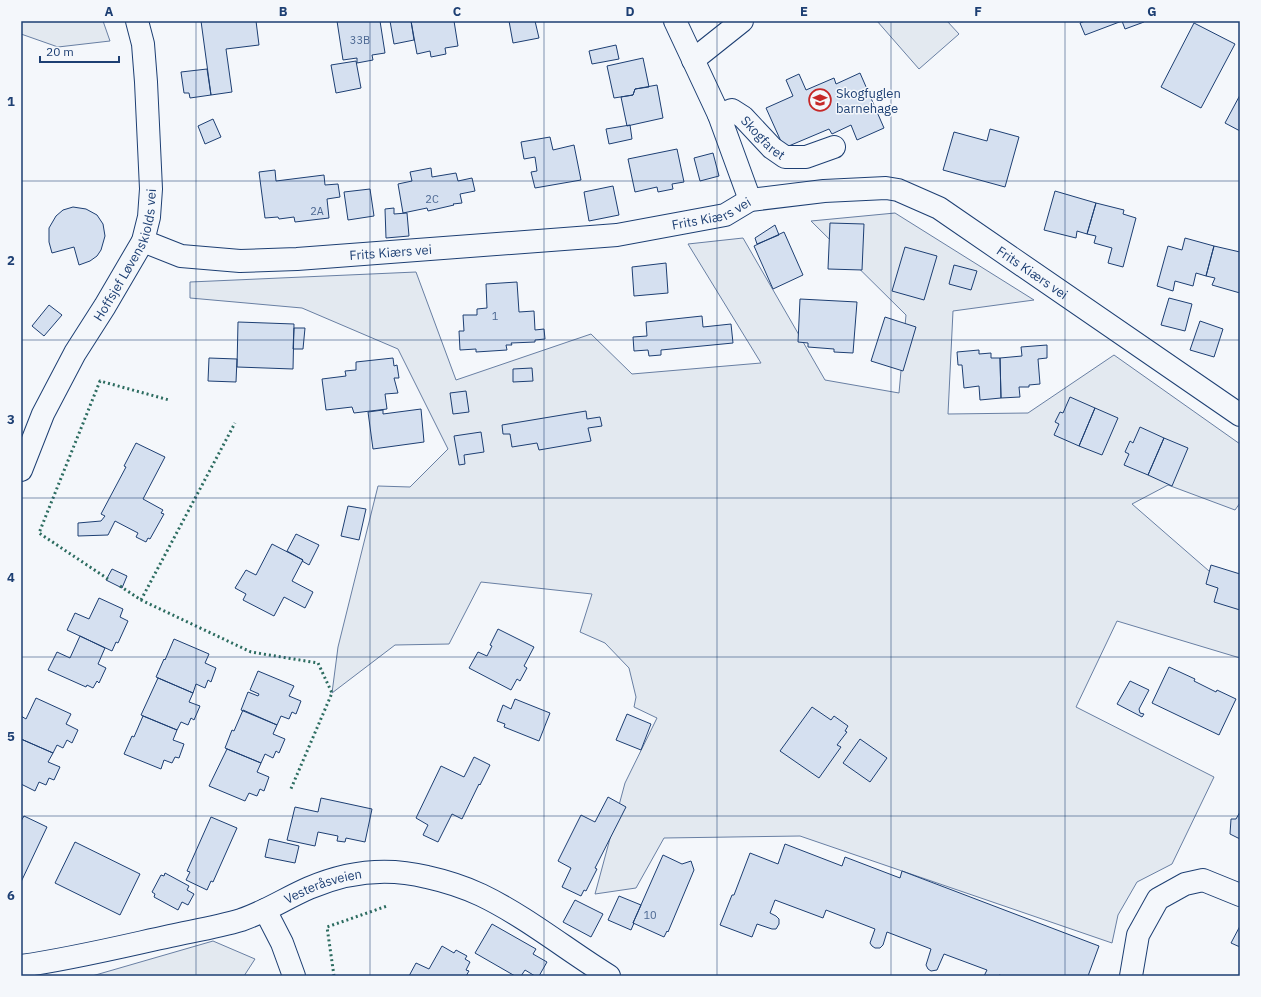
<svg xmlns="http://www.w3.org/2000/svg" width="1261" height="997" font-family="'IBM Plex Sans',sans-serif">
  <rect width="100%" height="100%" fill="#f4f7fb"/>
  <path fill="#e3e9f0" stroke="#687fa3" d="M21,21H103L110,41L58,47L21,34Z
    M877,21H947L959,34L919,69Z
    M895,213L1034,300L953,311L948,414L1028,413L1114,355L1240,444V503L1235,510L1168,485L1132,504L1240,598V658L1117,621L1076,707L1214,777L1172,864L1137,882L1118,915L1112,943L800,836L664,838L636,888L595,894L625,783L657,718L634,707L636,697L629,668L605,643L580,632L592,594L481,582L449,644L395,645L332,693L338,647L378,486L410,487L448,449L398,349L302,308L190,298V282L416,272L456,380L591,334L632,374L761,363L688,244L743,238L825,380L899,393L906,315L811,221Z
    M213,941L255,959L244,976H92Z"/>
  <path fill="#d5e0f0" stroke="#1d3f73" d="M201,21H256L259,45L226,49L232,92L211,95Z
    M337,21H380L385,53L372,55L373,60L357,63V58L343,60Z
    M390,21H411L414,40L394,44Z
    M411,21H454L458,46L445,48L446,54L431,57L430,51L417,54Z
    M509,21H535L539,38L513,43Z
    M1085,21H1122L1085,35L1080,23Z
    M1122,21H1144V22L1125,29Z
    M1194,23L1235,44L1201,108L1161,87Z
    M616,45L619,59L592,64L589,51Z
    M643,58L649,87L635,89L633,95L614,98L607,66Z
    M356,61L361,88L336,93L331,65Z
    M207,69L211,95L190,98L189,93H184L181,72Z
    M860,73L884,128L857,140L851,125L832,134L829,129L784,148L766,108L793,96L786,80L799,74L806,90L834,78L836,84Z
    M657,85L663,118L627,126L621,97L633,95L635,89Z
    M1240,95V131L1225,123Z
    M213,119L221,137L205,144L198,126Z
    M630,125L632,139L609,144L606,129Z
    M990,129L1019,137L1005,187L943,170L954,132L987,141Z
    M550,137L553,150L574,145L581,180L535,188L531,172L537,171L535,157L524,159L521,142Z
    M677,149L684,182L672,184L673,189L658,192L657,187L635,192L628,159Z
    M713,153L719,176L700,181L694,158Z
    M431,168L432,177L456,173L458,181L472,178L475,191L460,194L462,203L453,204L454,205L428,211L427,208L403,213L398,184L412,181L410,172Z
    M275,170L276,181L324,175L325,185L338,184L340,197L327,199L329,218L295,222L294,217L279,219L278,217L265,218L259,172Z
    M613,186L619,215L589,221L584,192Z
    M370,189L374,216L348,220L344,192Z
    M1055,191L1096,203L1087,234L1077,231L1076,238L1044,230Z
    M1096,203L1124,210L1123,214L1136,218L1123,267L1108,263L1112,248L1094,243L1096,236L1087,234Z
    M73,207L86,209L97,215L103,224L105,236L101,250L97,256L90,261L79,265L74,247L52,253L49,242V228L56,216L63,210Z
    M394,208V214L407,213L409,236L386,238L385,209Z
    M830,223L864,224L862,270L828,269Z
    M775,225L779,235L757,244L755,238Z
    M784,232L803,275L773,289L754,246Z
    M1185,238L1214,246L1206,276L1196,273L1193,286L1175,281L1173,291L1157,286L1168,246L1182,250Z
    M1214,246L1240,252V293L1212,285L1215,278L1206,276Z
    M905,247L937,256L924,300L892,291Z
    M666,263L668,293L634,296L632,267Z
    M954,265L977,271L971,290L949,284Z
    M517,282L519,312L534,311L535,330L544,329L545,339L535,340V342L511,343L512,345H506L507,350L476,352V349L460,350L459,331H464L463,315H477V309L487,308L486,284Z
    M1169,298L1192,304L1185,331L1161,325Z
    M800,299L857,302L853,353L834,352V349L808,347V343L798,342Z
    M49,305L62,315L44,336L32,326Z
    M702,316L703,327L731,324L733,343L661,350V355L649,356L648,350L634,351L633,337L647,336L646,322Z
    M885,317L916,327L903,371L871,361Z
    M1200,321L1223,329L1214,357L1190,350Z
    M238,322L294,324L293,369L237,367Z
    M294,328H305L303,349H293Z
    M1047,345V358L1038,359L1040,384L1029,385V387H1019L1020,397L1001,398L1000,358L1022,356L1021,347Z
    M979,350V354L991,353V358H1000L1001,398L980,400L979,386L964,388L962,365H958L957,352Z
    M209,358L237,359L236,382L208,381Z
    M393,358L394,366L397,365L399,378H394L398,393L385,394L387,409L354,413L352,407L326,410L322,379L346,376L345,371L356,370V362Z
    M532,368L533,381L513,382V369Z
    M466,391L469,412L453,414L450,393Z
    M1070,397L1095,408L1079,446L1054,435L1059,424L1055,422L1060,412L1063,413Z
    M1095,408L1118,418L1102,455L1079,446Z
    M421,409L424,442L373,449L368,412L383,410V414Z
    M586,411L587,419L600,417L602,426L588,428L591,441L539,450L537,443L512,447L510,434H503L502,425Z
    M1140,427L1164,438L1148,475L1124,465L1129,454L1125,452L1130,441L1133,443Z
    M481,432L484,452L464,455L465,464L459,465L454,436Z
    M1164,438L1188,448L1172,486L1148,475Z
    M136,443L165,457L143,499L163,510L161,513L164,514L150,539L148,538L146,542L136,537L138,533L115,521L108,535L78,536V523L101,521L105,516L101,514L126,467L124,466Z
    M348,506L366,509L359,540L341,536Z
    M296,534L319,545L309,565L302,561L303,560L287,551Z
    M272,544L303,560L292,581L313,592L305,608L284,597L274,616L243,600L246,594L235,588L246,570L256,575Z
    M1211,565L1240,574V610L1214,602L1218,588L1206,584Z
    M112,569L127,576L122,588L106,580Z
    M99,598L123,609L120,617L128,621L118,643L116,642L112,651L67,630L75,613L89,619Z
    M498,629L534,647L524,666L527,668L520,681L517,679L511,690L469,668L478,652L487,656L492,646L490,645Z
    M80,636L105,648L98,664L106,668L99,683L97,681L93,688L87,685L86,687L48,670L57,652L70,658Z
    M174,639L209,654L205,663L216,668L211,682L208,680L205,688L196,684L193,693L156,677L164,659L165,660Z
    M1169,667L1195,679L1194,681L1216,692L1217,690L1236,699L1219,735L1152,703Z
    M258,671L294,686L289,696L301,701L296,714L292,712L289,719L281,716L277,725L241,710L248,692L258,696L259,694L250,690Z
    M158,678L193,693L189,702L200,706L194,720L191,718L188,725L181,722L177,730L141,715Z
    M1130,681L1149,690L1139,709L1140,713L1144,714L1142,717L1117,704Z
    M36,698L71,714L66,724L78,730L72,743L67,740L63,748L57,745L53,753L21,739V716L26,719Z
    M515,699L550,713L539,741L504,727L505,724L497,721L503,705L511,709Z
    M812,707L831,720L834,716L848,726L845,731L847,732L837,745L841,747L819,778L780,751Z
    M243,710L277,725L273,734L285,739L279,753L276,751L273,758L265,754L261,763L225,748L232,730L234,731Z
    M627,714L651,724L641,750L616,740Z
    M143,716L177,730L173,740L184,744L179,758L175,757L172,763L164,760L161,769L124,754L132,736L134,737Z
    M21,739L53,753L48,762L60,767L54,780L49,778L46,785L39,782L35,791L21,784Z
    M860,739L887,758L870,782L843,763Z
    M227,749L261,763L257,772L269,777L264,791L260,789L257,796L249,793L245,801L209,786Z
    M474,757L490,765L480,785L479,784L462,819L452,814L438,842L423,835L428,825L416,818L441,766L464,777Z
    M608,797L626,807L595,868L597,869L586,891L584,890L581,896L562,887L571,868L558,861L581,815L595,822Z
    M321,798L372,809L365,842L346,838L345,842L337,841L338,836L318,832L315,846L287,840L295,807L318,812Z
    M1240,812V839L1230,834L1231,819H1236Z
    M24,816L47,827L21,882V821Z
    M211,817L237,828L213,882L211,881L207,890L186,880L190,872L187,871Z
    M269,839L299,846L295,863L265,857Z
    M75,842L140,874L120,915L55,883Z
    M785,844L842,866L845,857L900,878L902,871L1099,946L1088,976H1003L999,975V976H984L987,970L944,954L937,970L931,971L928,969L926,965L931,949L887,932L883,945L880,948H875L872,946L870,943L875,929L826,910L823,918L775,900L770,913L776,916L779,919V924L776,929H772L757,924L752,937L720,925L732,895H734L750,853L778,864Z
    M663,855L682,864L691,861L694,870L668,932L667,931L664,937L633,923Z
    M165,873L189,886L187,890L194,894L188,905L182,902L178,910L154,897L155,894L152,892L161,875L164,876Z
    M619,896L641,905L633,923H634L631,930L608,920Z
    M575,900L603,914L591,937L563,922Z
    M492,924L536,949L533,954L547,962L539,976H535L525,970L521,976H515L475,953Z
    M1240,926V947L1231,943Z
    M442,946L454,953L456,950L467,956L465,959L470,962L466,970L469,971L466,976H409L416,963L429,969Z"/>
  <g fill="none" stroke-linecap="round" stroke-linejoin="round">
    <g stroke="#1d3f73" stroke-width="24">
      <g id="minor">
        <path d="M675,21L719,115L750,200"/>
        <path d="M693,60L742,21"/>
        <path id="s1" d="M719,115L732,110L743,117L772,148L785,157H806L834,147"/>
        <path id="s2" d="M143,241L181,256L240,261L297,259L617,235L725,215L750,200L824,191L886,188L898,190L939,208L1240,415"/>
        <path id="s3" d="M21,470L43,414L75,353L105,306L143,241L149,217L151,189L146,82L143,44L137,21"/>
        <path d="M265,910L282,943L294,976"/>
        <path id="s4" d="M21,966C71,959 120,947 170,936C193,931 218,927 241,920C265,912 286,898 309,888C346,872 387,867 427,877C445,881 464,887 481,895C525,916 567,950 609,976"/>
        <path d="M1131,976L1138,935L1158,899L1185,884L1203,880L1240,895"/>
      </g>
    </g>
    <use href="#minor" stroke="#f4f7fb" stroke-width="22"/>
    <path stroke="#2c6c60" stroke-width="3" stroke-dasharray="2 3" stroke-linecap="butt" d="M108,579L39,533L100,381L169,400
      M120,586L141,600L251,652L318,663L332,693L290,791
      M141,600L235,423
      M334,976L327,927L387,906"/>
  </g>
  <path fill="none" stroke="#1d3f73" stroke-width="1" stroke-opacity="0.55" d="M196,21V976M370,21V976M544,21V976M717,21V976M891,21V976M1065,21V976M21,181H1240M21,340H1240M21,498H1240M21,657H1240M21,816H1240"/>
  <defs>
    <g id="school-ring" transform="scale(1.15)"><circle r="9.5" fill="#f4f7fb" stroke="#c62828" stroke-width="1.5"/><path d="M0-5L7-2L0 1L-7-2ZM-4 1L0 2.5L4 1V4Q0 6-4 4Z" fill="#c62828"/></g>
  </defs>
  <g fill-rule="evenodd">
    <use href="#school-ring" x="820" y="100"/>
  </g>
  <g text-anchor="middle" dominant-baseline="central" stroke-width="3" stroke-linejoin="round" paint-order="stroke">
    <g font-size="11" fill="#4b6792">
      <text x="360" y="40">33B</text>
      <text x="432" y="199">2C</text>
      <text x="317" y="211">2A</text>
      <text x="495" y="316">1</text>
      <text x="650" y="915">10</text>
    </g>
    <g font-size="13" fill="#1d3f73" stroke="#f4f7fb" text-anchor="start">
      <text x="836" y="93">Skogfuglen<tspan x="836" dy="15">barnehage</tspan></text>
    </g>
    <g font-size="13" fill="#1d3f73" stroke="#f4f7fb">
      <text stroke="none"><textPath href="#s1" startOffset="56">Skogfaret</textPath></text>
      <text stroke="none"><textPath href="#s2" startOffset="575">Frits Kiærs vei</textPath></text>
      <text stroke="none"><textPath href="#s2" startOffset="251">Frits Kiærs vei</textPath></text>
      <text stroke="none"><textPath href="#s3" startOffset="241">Hoffsjef Løvenskiolds vei</textPath></text>
      <text stroke="none"><textPath href="#s2" startOffset="924">Frits Kiærs vei</textPath></text>
      <text stroke="none"><textPath href="#s4" startOffset="314">Vesteråsveien</textPath></text>
    </g>
  </g>
  <rect width="1261" height="997" fill="none" stroke="#f4f7fb" stroke-width="44"/>
  <path d="M40 56v6h79v-6" fill="none" stroke="#1d3f73" stroke-width="2"/>
  <text x="46" y="56" font-size="12" fill="#1d3f73" stroke="#f4f7fb" stroke-width="3" paint-order="stroke">20 m</text>
  <rect x="22" y="22" width="1217" height="953" fill="none" stroke="#1d3f73" stroke-width="1.5"/>
  <g font-size="13" text-anchor="middle" font-weight="bold" fill="#1d3f73">
    <text x="109" y="16">A</text>
    <text x="283" y="16">B</text>
    <text x="457" y="16">C</text>
    <text x="630" y="16">D</text>
    <text x="804" y="16">E</text>
    <text x="978" y="16">F</text>
    <text x="1152" y="16">G</text>
    <text x="11" y="106">1</text>
    <text x="11" y="265">2</text>
    <text x="11" y="424">3</text>
    <text x="11" y="582">4</text>
    <text x="11" y="741">5</text>
    <text x="11" y="900">6</text>
  </g>
</svg>
